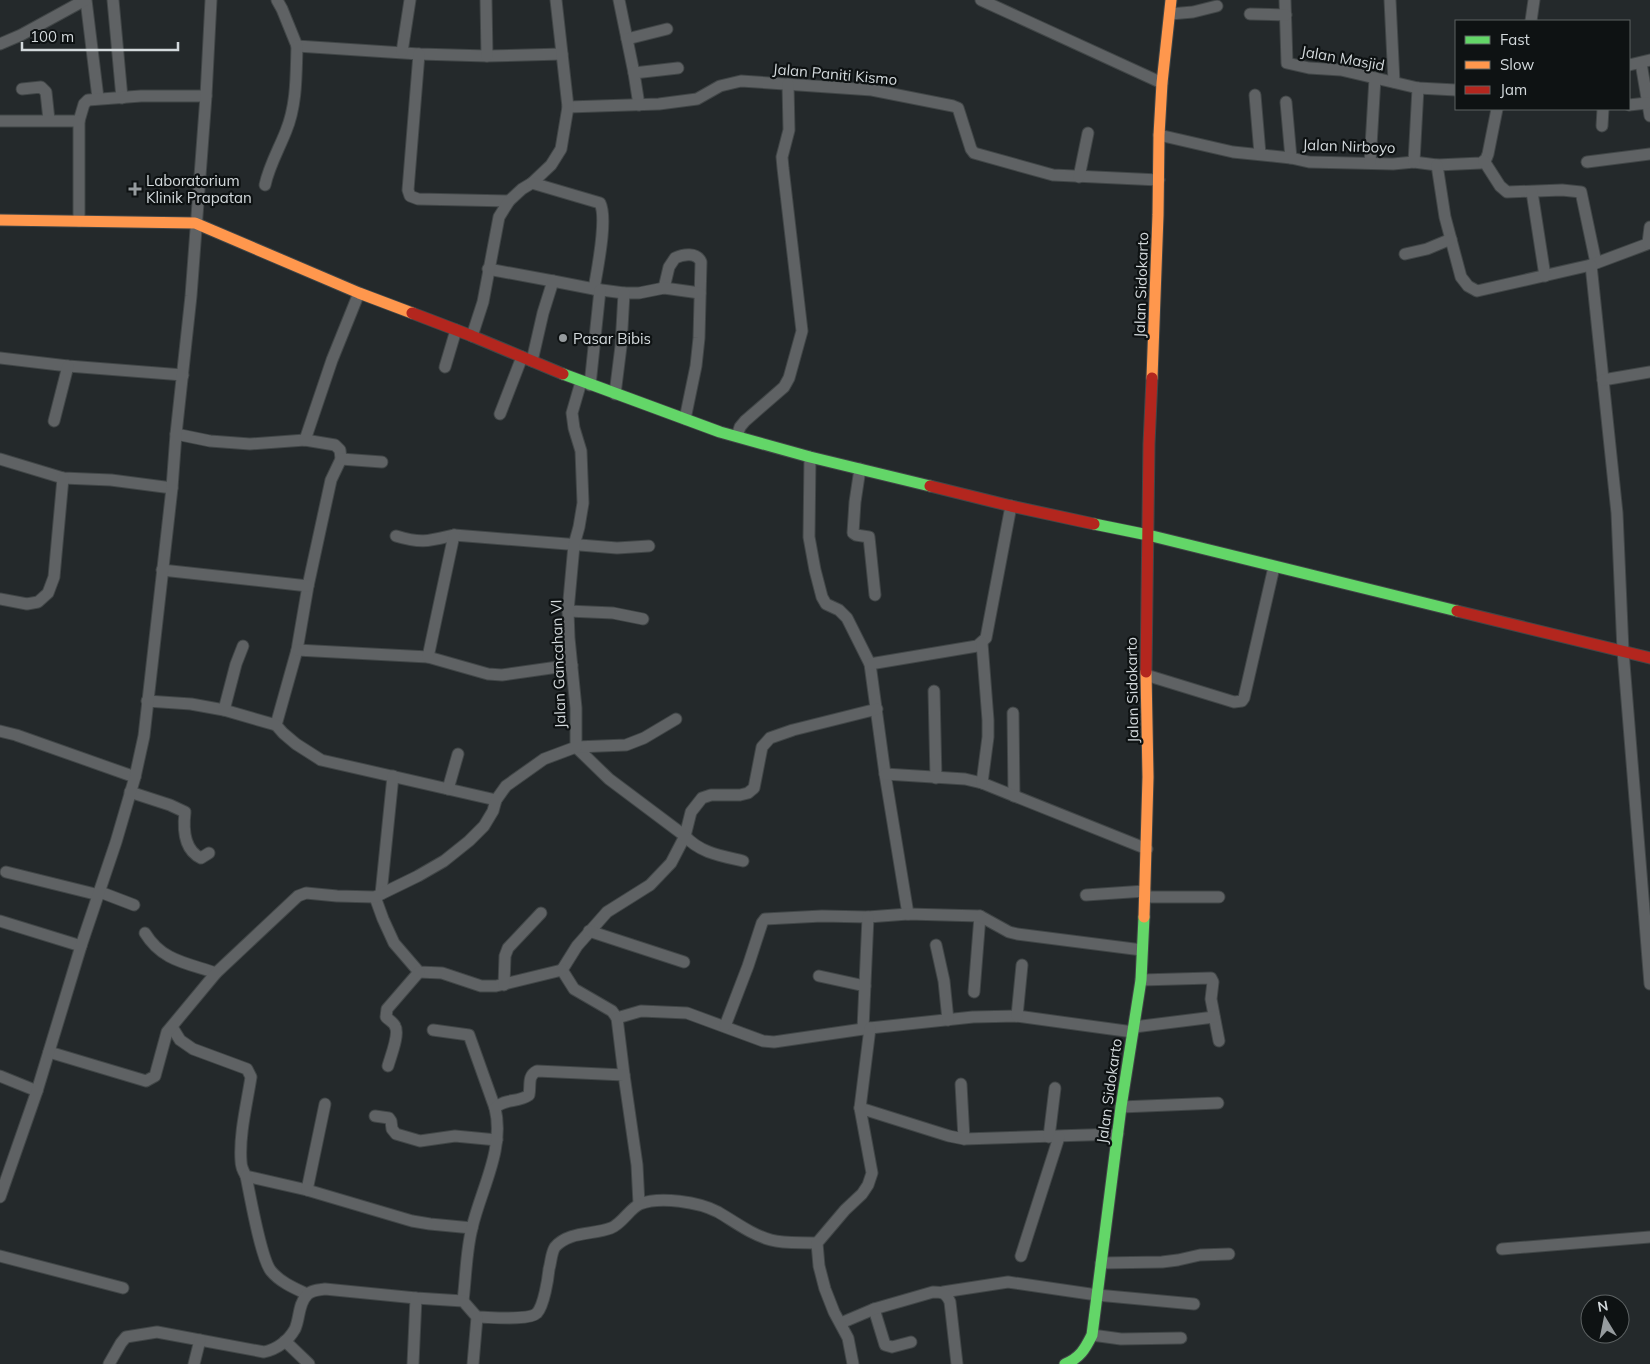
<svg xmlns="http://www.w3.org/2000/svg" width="1650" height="1364" viewBox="0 0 1650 1364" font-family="Mulish,sans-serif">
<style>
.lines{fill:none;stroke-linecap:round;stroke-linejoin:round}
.street-casing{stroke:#414647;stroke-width:13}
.fast-casing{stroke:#414647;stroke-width:13}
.slow-casing{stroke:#414647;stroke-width:13}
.jam-casing{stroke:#414647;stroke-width:13}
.street{stroke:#5f6264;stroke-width:11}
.fast{stroke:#63d668;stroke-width:11}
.slow{stroke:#ff974d;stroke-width:11}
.jam{stroke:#b3261e;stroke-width:11}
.poi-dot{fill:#969b9e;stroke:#0e1213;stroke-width:2}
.labels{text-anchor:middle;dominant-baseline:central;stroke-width:4.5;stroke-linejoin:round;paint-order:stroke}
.street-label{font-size:15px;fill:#d3d9dc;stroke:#0e1213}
.poi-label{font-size:15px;fill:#d3d9dc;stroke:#0e1213;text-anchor:start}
</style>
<rect width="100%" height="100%" fill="#24292b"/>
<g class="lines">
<defs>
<g id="street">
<polyline points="86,0 98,98"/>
<polyline points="113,0 122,98"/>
<polyline points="277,0 282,9 297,46 419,54 487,56 562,54"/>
<polyline points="486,0 487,56"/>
<polyline points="619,0 627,39"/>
<polyline points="981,0 1162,83"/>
<polyline points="1285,0 1287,63 1309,68 1341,70 1418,88 1456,90"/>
<polyline points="1390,0 1394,82"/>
<polyline points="1170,14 1193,12 1217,6"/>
<polyline points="1250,14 1286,15"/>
<polyline points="1531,21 1534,0"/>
<polyline points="0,44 21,35 85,0"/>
<polyline points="402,52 410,0"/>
<polyline points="419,54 408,190 410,196 418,199 509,201"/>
<polyline points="1641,63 1650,116"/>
<polyline points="1629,65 1650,60"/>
<polyline points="634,73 627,39 667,29"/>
<polyline points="22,89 41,87 46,92 49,120"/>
<polyline points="1255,95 1260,154"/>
<polyline points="1286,102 1291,158"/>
<polyline points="639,105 634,73 678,68"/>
<polyline points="1629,105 1647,103"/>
<polyline points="568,107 659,104 697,99 720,86 741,81 872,90 953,106 958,108 971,149 974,153 1053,175 1159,180"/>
<polyline points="0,121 79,121 84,104 88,100 141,96 206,96"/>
<polyline points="79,121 79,221"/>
<polyline points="1602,126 1603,109"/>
<polyline points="1159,135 1233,152 1291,158 1309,162 1393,164 1414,162 1437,165 1481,163 1486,159 1488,154 1497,109"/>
<polyline points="1484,161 1500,186 1507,192 1562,190 1581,192 1596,263"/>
<polyline points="1414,162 1418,88"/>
<polyline points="1587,162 1650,154"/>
<polyline points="1370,163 1375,78"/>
<polyline points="1437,165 1445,217 1461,277 1468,286 1477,291 1591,265 1650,243"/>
<polyline points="1079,177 1088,133"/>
<path d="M265,185C269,166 279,149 286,131C297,104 296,75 297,46"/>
<polyline points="1532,192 1545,276"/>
<polyline points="1648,243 1650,227"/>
<polyline points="1405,254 1427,249 1451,239"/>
<polyline points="1591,265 1617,513 1623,651 1650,984"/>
<polyline points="488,269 553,281"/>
<path d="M664,288L669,267L675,258C683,254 697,252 701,262L699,338L696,366L685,419"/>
<polyline points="594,289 624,293 639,293 664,288 700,293"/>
<polyline points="472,336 483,302 499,217 509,201 522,189 532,183 551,165 561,149 568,107 556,0"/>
<polyline points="0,358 68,366 183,375"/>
<path d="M532,361L543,313L553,281L594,289C597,270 608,219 600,203L532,183"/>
<polyline points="445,367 456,330"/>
<polyline points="1603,380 1650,372"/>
<polyline points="590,385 600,290"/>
<polyline points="615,394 621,346 624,293"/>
<polyline points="500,414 522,357"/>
<polyline points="54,421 68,366"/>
<polyline points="176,434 210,441 250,444 305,440 335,445 340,450 341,459 331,480 308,586 297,650 276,725"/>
<polyline points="737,436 740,427 745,421 784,387 789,378 802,331 783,168 782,157 789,130 788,84"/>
<polyline points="305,440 332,360 359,293"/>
<polyline points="810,457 809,537 815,570 822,597 826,604 839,610 847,618 870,664 885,774 908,914"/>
<polyline points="0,459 63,478 111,480 172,488"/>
<polyline points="341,459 382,462"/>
<polyline points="860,469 855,502 853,533 856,535 869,537 875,595"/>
<path d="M396,536C422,544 429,541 454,535L617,548L649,546"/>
<polyline points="162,570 308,586"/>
<polyline points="0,599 27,604 38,602 48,593 54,577 63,478"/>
<polyline points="568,611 613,613 643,619"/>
<polyline points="297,650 428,657 488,674 502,675 572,665"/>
<polyline points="428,657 454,535"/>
<polyline points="870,664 977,646 986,638 1011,506"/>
<polyline points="1146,675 1234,702 1242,701 1244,698 1274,567"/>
<polyline points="934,691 936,778"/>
<polyline points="147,701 191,704 224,710 276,725 283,733 296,744 321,760 496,800"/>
<polyline points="877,709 793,730 770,738 762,747 754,788 748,793 740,795 711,795 702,798 691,812 685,836 671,863 650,885 607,912 577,946 562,970 574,989 612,1011 617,1018 641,1011 687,1013 763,1041 774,1042 870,1028 973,1017 1017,1016 1133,1032"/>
<polyline points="224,710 236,664 243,646"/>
<polyline points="1013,713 1014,796"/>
<polyline points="0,731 16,735 135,777"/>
<path d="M576,747L609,779L685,836C700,853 722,856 743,861"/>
<polyline points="576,747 626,745 644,738 676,719"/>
<polyline points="885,774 965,779 982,783 1147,849"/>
<polyline points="982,783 988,737 988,720 982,643"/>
<polyline points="448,789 458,754"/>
<path d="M130,792L170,805L185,812C183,829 184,850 201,858L209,853"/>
<polyline points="6,872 99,895"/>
<polyline points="100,892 134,905"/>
<polyline points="381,894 393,776"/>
<polyline points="1086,895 1145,891"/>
<polyline points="375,897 383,919 394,943 419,972 442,973 481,986 496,986 562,970"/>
<polyline points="1145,897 1219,897"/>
<polyline points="0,921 81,946"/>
<polyline points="589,931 684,962"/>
<path d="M145,933C162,961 187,963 216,973"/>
<polyline points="936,945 944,981 948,1020"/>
<polyline points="819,976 865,986"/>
<polyline points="1141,980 1211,978 1213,982 1211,999 1219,1041"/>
<polyline points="504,985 505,956 508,948 541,913"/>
<polyline points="974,992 980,916"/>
<polyline points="1017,1016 1022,965"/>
<polyline points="617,1018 624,1075"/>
<polyline points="725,1026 748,966 762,923 765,919 822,916 868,917 908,914 980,916 1009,932 1017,934 1142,950"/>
<path d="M172,1027L180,1040L193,1049L247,1069L251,1077C247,1103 239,1135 241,1161C241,1167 243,1171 246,1176L307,1190L412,1221L430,1224L472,1228"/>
<polyline points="1134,1027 1214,1017"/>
<polyline points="863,1029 868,917"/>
<polyline points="433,1030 469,1035 495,1108"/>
<polyline points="49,1052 146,1081 155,1076 167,1032 216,973 298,896 306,893 337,896 375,897 418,876 444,861 469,841 484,826 493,811 496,800 506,786 544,759 576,747 576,708 569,638 568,611 574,545 579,527 583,503 581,451 574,428 572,413 581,382"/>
<path d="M388,1066C390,1058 400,1034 395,1026C394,1023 389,1020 386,1017L387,1009L419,972"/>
<polyline points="0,1076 37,1091"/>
<polyline points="961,1084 964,1139"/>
<polyline points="1121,1107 1218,1103"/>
<polyline points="860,1108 949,1136 964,1139 1118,1134"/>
<polyline points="375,1116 389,1118 391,1121 392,1129 396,1134 420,1141 455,1136 497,1140"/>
<polyline points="1049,1137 1055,1088"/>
<path d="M246,1176C250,1195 261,1259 271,1271C280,1282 294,1288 307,1294"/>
<polyline points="307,1190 325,1104"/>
<polyline points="0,1197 37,1091 81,946 116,842 135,777 144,736 172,488 176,434 191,296 206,96 211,0"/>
<polyline points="1502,1249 1650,1237"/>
<polyline points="0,1256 123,1288"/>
<polyline points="1021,1256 1059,1137"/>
<polyline points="1101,1263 1162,1262 1178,1260 1200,1255 1229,1254"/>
<polyline points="943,1292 1008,1282 1097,1295 1194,1304"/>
<path d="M463,1301C466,1277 466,1251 472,1228C481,1189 505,1149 495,1108C505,1098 518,1103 529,1095C531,1085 527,1076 537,1071L624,1075L637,1165L639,1204"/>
<polyline points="874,1309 885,1345 892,1347 911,1342"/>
<path d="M477,1317C490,1317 529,1321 537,1313C544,1305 548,1279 549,1269C551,1263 551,1253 555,1247C569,1231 593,1235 611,1228C622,1224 630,1208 640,1204C660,1196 699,1202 718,1212C735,1222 752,1235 771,1240C785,1244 802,1242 817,1243"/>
<path d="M841,1323L874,1309L933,1292C943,1292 946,1293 950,1302L957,1364"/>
<polyline points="1092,1335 1121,1339 1181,1338"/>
<polyline points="285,1341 309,1364"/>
<path d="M109,1364L121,1343L126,1337L157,1332L264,1352C277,1349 288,1341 295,1329C300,1318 298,1304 307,1295C311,1290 319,1290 325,1289L416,1298L463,1301L477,1317L473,1364"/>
<polyline points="194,1364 200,1340"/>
<polyline points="413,1364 416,1298"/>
<polyline points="853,1364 848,1338 834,1312 825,1289 819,1266 817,1243 845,1210 862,1194 868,1185 872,1173 860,1108 870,1028"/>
</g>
<g id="fast">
<polyline points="563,374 720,432 810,457 930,486"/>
<polyline points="1094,524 1148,535 1457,611"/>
<path d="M1065,1364C1080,1358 1085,1349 1092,1335L1121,1107L1141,980L1144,917"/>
</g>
<g id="slow">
<polyline points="0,220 195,223 359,293 412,313"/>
<polyline points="1152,378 1158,215 1159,135 1162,83 1171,0"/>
<polyline points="1144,917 1148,777 1146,672"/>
</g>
<g id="jam">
<polyline points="412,313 472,336 563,374"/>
<polyline points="930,486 1011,506 1094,524"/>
<polyline points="1457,611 1650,658"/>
<polyline points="1146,672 1149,444 1152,378"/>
</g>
</defs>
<use href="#street" class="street-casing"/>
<use href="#fast" class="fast-casing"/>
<use href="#slow" class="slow-casing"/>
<use href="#jam" class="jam-casing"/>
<use href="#street" class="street"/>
<use href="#fast" class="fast"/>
<use href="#slow" class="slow"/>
<use href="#jam" class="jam"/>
</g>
<g class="poi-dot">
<path d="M132.5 181.5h5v5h5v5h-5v5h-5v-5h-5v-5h5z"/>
<circle cx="563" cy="338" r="5"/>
</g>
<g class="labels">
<g class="street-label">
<text transform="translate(1343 58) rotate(10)">Jalan Masjid</text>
<text transform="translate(835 74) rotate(5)">Jalan Paniti Kismo</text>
<text transform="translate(1349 146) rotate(2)">Jalan Nirboyo</text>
<text transform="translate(1141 285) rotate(-88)">Jalan Sidokarto</text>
<text transform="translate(558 664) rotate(-92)">Jalan Gancahan VI</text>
<text transform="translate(1132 690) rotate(-91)">Jalan Sidokarto</text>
<text transform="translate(1109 1091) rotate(-82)">Jalan Sidokarto</text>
</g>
<g class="poi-label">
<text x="146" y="180">Laboratorium<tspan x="146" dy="17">Klinik Prapatan</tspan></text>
<text x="573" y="338">Pasar Bibis</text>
</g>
</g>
<rect x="1455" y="20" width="175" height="90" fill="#0e1213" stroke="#5d6263"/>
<rect x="1465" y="36" width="25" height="8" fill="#63d668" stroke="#5d6263"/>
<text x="1500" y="45" font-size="15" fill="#d3d9dc">Fast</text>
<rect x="1465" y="61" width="25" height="8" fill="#ff974d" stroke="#5d6263"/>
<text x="1500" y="70" font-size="15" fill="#d3d9dc">Slow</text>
<rect x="1465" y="86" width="25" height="8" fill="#b3261e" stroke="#5d6263"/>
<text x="1500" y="95" font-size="15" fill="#d3d9dc">Jam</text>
<g transform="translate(1605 1319) rotate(350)"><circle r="24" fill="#0e1213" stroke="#5d6263"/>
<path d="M0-4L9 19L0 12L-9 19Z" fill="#969b9e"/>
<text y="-8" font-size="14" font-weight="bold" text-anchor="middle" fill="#d3d9dc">N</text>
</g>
<path d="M22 42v8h156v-8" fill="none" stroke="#d3d9dc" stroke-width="2.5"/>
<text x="30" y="42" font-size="15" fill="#d3d9dc" stroke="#0e1213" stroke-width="4" paint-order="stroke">100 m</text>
</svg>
